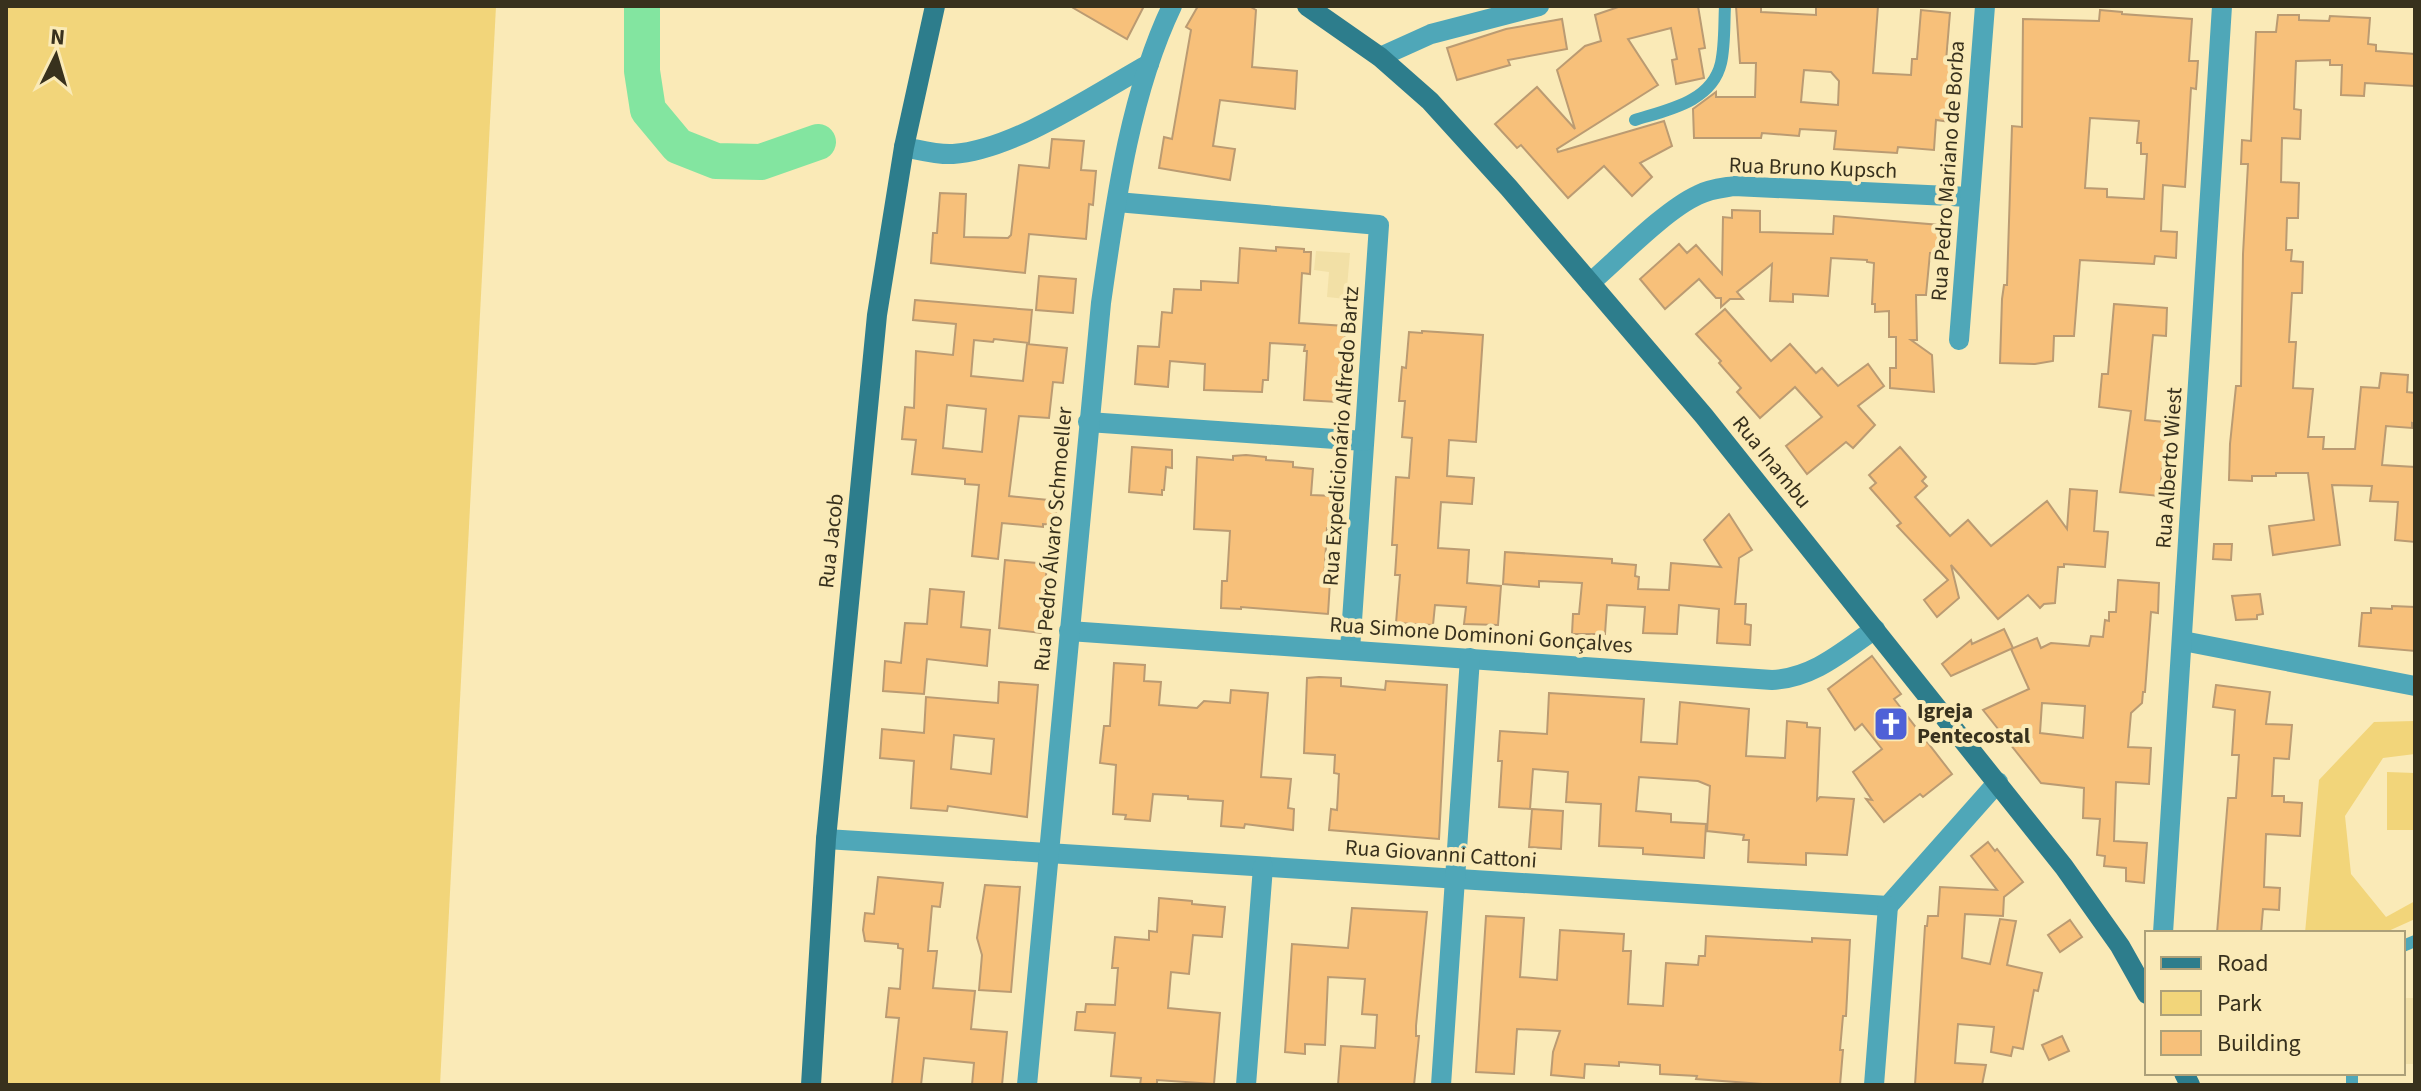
<svg xmlns="http://www.w3.org/2000/svg" width="2421" height="1091" viewBox="0 0 2421 1091" font-family="'Source Sans 3',sans-serif">
<style>
.built{fill:#f2e0a6}
.green{fill:#f2d57a}
.lines{fill:none;stroke-linecap:round;stroke-linejoin:round}
.river{stroke:#83e5a0;stroke-width:36}
.building{fill:#f7c07a;stroke:#bb9b72;stroke-width:2;fill-rule:evenodd}
.lane{stroke:#4fa7b8;stroke-width:12}
.street{stroke:#4fa7b8;stroke-width:20}
.secondary{stroke:#2d7d8c;stroke-width:20}
.labels{text-anchor:middle;dominant-baseline:central;stroke-width:8;stroke-linejoin:round;paint-order:stroke}
.street-label{font-size:22px;fill:#38311d;stroke:#faeab7}
.poi-label{font-size:22px;font-weight:bold;fill:#38311d;stroke:#faeab7;text-anchor:start}
</style>
<rect width="100%" height="100%" fill="#faeab7"/>
<g class="built">
<polygon points="1316,251 1350,253 1346,299 1327,297 1329,272 1314,270"/>
<rect x="2403" y="998" width="12" height="66"/>
</g>
<g class="green">
<polygon points="6,6 496,6 440,1085 6,1085"/>
<polygon points="2415,721 2415,754 2383,758 2345,816 2351,874 2386,917 2415,901 2415,919 2384,933 2305,933 2319,780 2374,722"/>
<polygon points="2387,772 2415,773 2415,830 2387,830"/>
</g>
<g class="lines">
<polyline class="river" points="642,6 642,71 648,110 678,146 716,161 761,162 818,142"/>
</g>
<g class="building">
<polygon points="1070,6 1144,6 1127,39"/>
<polygon points="1198,6 1249,6 1256,10 1252,67 1297,71 1295,109 1220,100 1213,146 1235,149 1230,180 1159,168 1164,137 1172,139 1191,30 1186,27"/>
<polygon points="1621,6 1698,6 1705,48 1699,49 1704,78 1676,84 1672,60 1677,59 1671,28 1628,39 1658,85 1557,149 1558,152 1664,121 1672,146 1640,163 1652,177 1632,196 1604,166 1568,198 1521,145 1517,148 1495,124 1537,87 1575,129 1557,70 1585,46 1601,41 1595,15"/>
<path d="M1736,6H1761V12L1816,15V6H1878L1873,73L1911,75L1912,59H1917L1921,10L1950,13L1946,61L1952,62L1951,122L1936,120L1934,150L1898,147L1897,153L1834,149L1836,131L1800,129L1799,136L1762,133L1761,138H1694L1693,109L1716,92V97H1755L1756,63H1740ZM1804,70L1831,72L1839,81L1838,105L1801,102Z"/>
<path d="M2100,10L2122,12V14L2192,19L2189,61H2198L2196,89L2191,88L2185,187L2163,185L2161,231L2177,232L2176,258L2155,256L2154,264L2080,260L2074,336H2054L2053,361L2035,364L2000,363L2002,299L2004,285H2007L2012,126L2022,127L2023,19L2099,21ZM2090,118L2139,121L2137,143H2141V154H2147L2144,199L2107,197V189L2085,188Z"/>
<polygon points="2278,15 2299,15 2299,20 2329,21 2330,16 2370,18 2368,44 2376,45 2376,51 2415,54 2415,86 2365,83 2364,96 2341,95 2342,65 2330,65 2330,60 2296,61 2294,109 2301,110 2300,139 2282,138 2281,182 2299,183 2298,218 2287,218 2286,250 2292,250 2291,261 2303,262 2302,293 2292,293 2289,342 2296,342 2293,388 2313,389 2308,437 2324,437 2323,449 2355,449 2361,387 2379,388 2381,373 2408,375 2407,392 2415,393 2415,424 2412,423 2412,428 2386,426 2382,465 2415,467 2415,542 2395,540 2398,502 2370,501 2372,486 2332,485 2340,545 2273,555 2269,526 2314,520 2308,473 2276,473 2276,476 2252,476 2252,481 2229,480 2230,444 2236,386 2241,386 2243,254 2248,164 2241,164 2242,140 2251,141 2256,32 2276,32"/>
<polygon points="1562,19 1567,49 1508,60 1510,65 1457,80 1447,48 1506,29"/>
<polygon points="1052,139 1084,141 1081,170 1096,171 1093,205 1089,204 1086,239 1029,234 1025,273 931,263 933,233 937,233 940,193 966,194 964,237 1008,238 1011,235 1019,165 1049,168"/>
<polygon points="1732,210 1760,211 1760,232 1833,234 1834,216 1940,225 1938,253 1930,253 1926,295 1916,295 1917,340 1911,340 1932,355 1934,392 1890,388 1890,368 1896,368 1896,337 1889,337 1889,311 1875,312 1875,304 1872,304 1874,263 1867,262 1867,260 1831,258 1828,296 1793,294 1793,302 1770,301 1772,264 1737,292 1743,299 1730,299 1721,307 1721,298 1716,298 1699,279 1665,309 1640,279 1679,244 1687,253 1696,245 1722,274 1723,217 1732,218"/>
<polygon points="1276,247 1304,249 1304,252 1311,252 1310,274 1302,273 1299,323 1346,326 1338,402 1304,400 1307,351 1304,351 1305,345 1270,343 1268,380 1263,380 1262,392 1204,390 1205,364 1170,361 1168,387 1135,384 1138,346 1159,347 1162,312 1172,313 1174,289 1201,290 1201,281 1238,283 1240,248 1276,251"/>
<polygon points="1039,276 1076,279 1073,313 1036,310"/>
<path d="M915,300L1032,310L1029,343L994,339L993,342L974,340L971,376L1023,381L1027,344L1067,348L1063,383L1053,382L1049,418L1019,416L1009,496L1058,501L1055,525L1043,524V527L1002,523L998,559L972,556L979,485L965,484V479L912,474L916,440L902,439L905,407L914,408L916,351L953,355L956,324L913,320ZM947,405L986,409L982,452L943,448Z"/>
<polygon points="2114,304 2167,308 2166,336 2153,335 2145,420 2174,423 2168,456 2164,456 2159,496 2120,492 2131,411 2099,407 2102,374 2108,374"/>
<polygon points="1725,309 1771,361 1790,344 1816,373 1822,368 1838,386 1868,364 1884,386 1858,406 1875,425 1853,448 1846,442 1807,474 1786,446 1822,417 1795,387 1760,418 1737,392 1741,388 1719,363 1721,361 1696,334"/>
<polygon points="1422,331 1483,335 1476,442 1449,440 1447,476 1474,478 1472,504 1441,502 1438,548 1469,550 1467,583 1501,586 1498,625 1464,624 1466,607 1435,605 1433,625 1396,623 1400,575 1395,575 1397,545 1392,545 1396,477 1409,478 1412,438 1402,437 1405,401 1399,401 1402,367 1406,368 1409,332 1422,333"/>
<polygon points="1132,447 1172,450 1172,468 1166,467 1164,490 1162,490 1162,495 1129,492"/>
<polygon points="1900,447 1926,477 1922,481 1927,486 1915,497 1950,536 1968,520 1991,546 2047,501 2067,529 2070,489 2097,491 2094,531 2108,532 2105,567 2064,564 2064,567 2058,567 2055,603 2044,604 2040,608 2028,595 1998,619 1951,565 1959,598 1937,617 1924,600 1948,580 1897,526 1901,523 1870,488 1876,483 1869,475"/>
<polygon points="1246,455 1266,457 1266,460 1293,462 1293,467 1313,469 1311,495 1335,496 1333,528 1327,528 1324,582 1330,582 1328,614 1241,607 1241,609 1221,608 1222,581 1227,581 1230,531 1194,529 1197,457 1233,460 1233,456"/>
<polygon points="1729,514 1752,550 1739,558 1735,604 1746,604 1745,624 1751,625 1750,645 1717,643 1719,609 1679,605 1677,634 1643,633 1645,607 1607,605 1605,634 1572,634 1573,614 1579,614 1582,583 1539,581 1539,587 1503,584 1505,552 1612,559 1612,563 1636,565 1635,576 1639,577 1638,589 1669,590 1671,563 1721,567 1704,540"/>
<polygon points="2214,544 2232,544 2231,560 2213,559"/>
<polygon points="1005,560 1047,564 1041,633 999,628"/>
<path d="M2118,580L2159,583L2158,613L2151,612L2145,692H2143L2142,703L2131,713L2128,747L2151,748L2149,784L2116,782L2114,841L2147,843L2144,883L2126,881V868L2104,866L2105,856L2097,855L2100,819L2083,818L2084,788L2041,783L1983,710L2029,689L2011,649L2037,638L2041,648L2051,643L2089,646L2091,636L2103,637L2105,620L2109,621V612H2116ZM2042,703L2085,706L2083,738L2040,733Z"/>
<polygon points="930,589 964,592 961,627 990,630 987,666 927,659 924,694 883,691 885,661 901,663 905,623 927,624"/>
<polygon points="2260,594 2263,614 2257,615 2257,619 2236,620 2232,596"/>
<polygon points="2392,606 2415,607 2415,651 2359,646 2362,613 2371,613 2371,608 2392,609"/>
<polygon points="2004,629 2013,648 1951,676 1942,664 1971,640 1972,644"/>
<polygon points="1872,656 1901,694 1894,699 1952,774 1923,797 1920,794 1884,822 1866,799 1872,800 1853,772 1882,749 1862,724 1855,730 1828,689"/>
<polygon points="1114,663 1145,665 1144,681 1161,682 1159,705 1197,708 1204,701 1230,703 1231,690 1268,693 1261,777 1291,779 1288,808 1294,809 1293,830 1245,824 1244,828 1221,826 1223,801 1188,799 1188,796 1153,794 1150,821 1125,819 1126,815 1113,814 1116,765 1100,763 1104,726 1110,726"/>
<polygon points="1319,677 1341,678 1341,686 1385,690 1386,681 1447,685 1439,839 1329,830 1331,809 1337,810 1339,774 1334,773 1335,755 1304,753 1307,678"/>
<path d="M999,682L1038,685L1027,817L948,806L947,811L911,808L914,761L880,758L882,729L924,733L926,697L998,703ZM954,735L994,739L991,774L951,769Z"/>
<polygon points="2216,685 2270,692 2266,724 2292,725 2289,759 2274,758 2272,796 2284,796 2284,802 2302,803 2300,836 2266,834 2264,887 2280,888 2279,910 2263,909 2261,933 2217,933 2228,798 2236,798 2239,755 2232,755 2235,710 2213,707"/>
<polygon points="1549,693 1644,699 1641,742 1677,744 1680,702 1749,709 1746,756 1785,758 1787,721 1807,723 1807,727 1820,728 1817,800 1820,797 1854,799 1847,855 1806,853 1806,865 1748,862 1749,840 1743,840 1744,835 1707,831 1710,786 1698,781 1639,777 1636,811 1671,814 1671,822 1706,824 1704,858 1643,854 1643,848 1599,846 1601,804 1566,802 1568,772 1533,769 1530,809 1499,807 1502,761 1498,761 1500,731 1547,734"/>
<polygon points="1532,809 1563,811 1561,849 1529,847"/>
<polygon points="1988,842 1995,851 1997,849 2023,882 2004,897 2003,916 1965,914 1962,958 1990,964 2000,919 2016,921 2007,965 2042,973 2038,991 2034,990 2023,1049 2013,1047 2011,1056 1991,1052 1994,1027 1958,1024 1955,1063 1986,1065 1982,1085 1915,1085 1925,926 1927,926 1928,916 1938,916 1940,887 1997,890 1971,856"/>
<polygon points="878,877 943,883 940,907 932,906 928,951 937,951 933,988 975,991 971,1029 1007,1032 1002,1085 972,1085 974,1063 924,1058 921,1085 892,1085 899,1018 886,1017 889,988 900,989 903,949 898,948 898,944 865,941 863,930 865,913 874,914"/>
<polygon points="985,885 1020,887 1011,992 979,990 982,955 977,938"/>
<polygon points="1159,898 1192,901 1192,904 1225,907 1222,937 1193,935 1189,974 1171,972 1168,1008 1220,1013 1214,1084 1157,1080 1157,1085 1140,1085 1141,1078 1111,1076 1115,1033 1075,1030 1077,1012 1085,1012 1086,1004 1115,1005 1118,968 1112,968 1115,937 1149,940 1149,931 1157,932"/>
<polygon points="1352,908 1427,912 1416,1026 1416,1036 1419,1036 1414,1085 1338,1085 1341,1046 1375,1048 1377,1015 1362,1014 1365,979 1328,977 1325,1045 1305,1044 1305,1054 1285,1052 1292,944 1348,948"/>
<polygon points="1486,916 1524,918 1520,977 1557,980 1560,930 1624,934 1623,951 1631,951 1628,1004 1663,1006 1666,963 1698,965 1699,956 1705,956 1706,936 1812,942 1812,938 1850,940 1846,1016 1843,1016 1840,1050 1843,1050 1840,1085 1776,1085 1696,1079 1697,1076 1660,1074 1660,1065 1619,1062 1619,1066 1585,1064 1584,1078 1551,1075 1553,1052 1560,1031 1517,1029 1514,1074 1476,1072"/>
<polygon points="2070,920 2082,937 2060,952 2048,935"/>
<polygon points="2062,1036 2069,1051 2049,1060 2042,1045"/>
</g>
<g class="lines">
<g class="lane">
<path d="M1635,120C1667,110 1712,102 1721,63C1725,45 1724,24 1725,6"/>
<polyline points="2403,946 2415,941"/>
<polyline points="2352,1085 2352,1073"/>
</g>
<g class="street">
<polyline points="1380,57 1431,34 1539,6"/>
<path d="M904,147C920,150 937,155 953,154C1014,150 1095,94 1149,64"/>
<polyline points="1117,202 1379,225 1350,650"/>
<path d="M1590,283C1619,258 1665,210 1698,195C1709,189 1722,188 1734,186L1970,197"/>
<polyline points="1959,340 1985,6"/>
<polyline points="1088,422 1364,441"/>
<path d="M1069,631L1772,680C1813,678 1842,652 1875,629"/>
<polyline points="2183,641 2415,686"/>
<polyline points="826,839 1888,906 1998,782"/>
<polyline points="2163,933 2222,6"/>
<path d="M1027,1085L1101,303C1115,206 1129,96 1172,6"/>
<polyline points="1246,1085 1263,867"/>
<polyline points="1441,1085 1470,658"/>
<polyline points="1874,1085 1888,906"/>
</g>
<g class="secondary">
<polyline points="1307,6 1380,57 1430,101 1509,188 1704,416 2064,867 2120,946 2147,994"/>
<polyline points="2184,1073 2190,1085"/>
<polyline points="811,1085 826,839 877,315 904,147 935,6"/>
</g>
</g>
<defs>
<symbol id="church-square" viewBox="-11 -11 22 22"><rect x="-9" y="-9" width="18" height="18" rx="4" fill="#4f61d7" stroke="#faeab7"/><path d="M-1.2-6h2.4v3.5h3.3v2.4h-3.3V6h-2.4V-.1h-3.3v-2.4h3.3Z" fill="#fff"/></symbol>
</defs>
<g fill-rule="evenodd">
<use href="#church-square" x="1871" y="704" width="40" height="40"/>
</g>
<g class="labels">
<g class="street-label">
<text transform="translate(1813 168) rotate(2)">Rua Bruno Kupsch</text>
<text transform="translate(1948 171) rotate(-86)">Rua Pedro Mariano de Borba</text>
<text transform="translate(1341 436) rotate(-86)">Rua Expedicionário Alfredo Bartz</text>
<text transform="translate(1772 462) rotate(51)">Rua Inambu</text>
<text transform="translate(2169 468) rotate(-86)">Rua Alberto Wiest</text>
<text transform="translate(1053 539) rotate(-85)">Rua Pedro Álvaro Schmoeller</text>
<text transform="translate(831 541) rotate(-84)">Rua Jacob</text>
<text transform="translate(1481 635) rotate(4)">Rua Simone Dominoni Gonçalves</text>
<text transform="translate(1441 854) rotate(4)">Rua Giovanni Cattoni</text>
</g>
<g class="poi-label">
<text x="1917" y="711">Igreja<tspan x="1917" dy="25">Pentecostal</tspan></text>
</g>
</g>
<rect width="2421" height="1091" fill="none" stroke="#38311d" stroke-width="16"/>
<rect x="2145" y="931" width="260" height="144" fill="#faeab7" stroke="#aca079" stroke-width="2"/>
<rect x="2161" y="957" width="40" height="12" fill="#2d7d8c" stroke="#aca079" stroke-width="2"/>
<text x="2217" y="971" font-size="24" fill="#38311d">Road</text>
<rect x="2161" y="991" width="40" height="24" fill="#f2d57a" stroke="#aca079" stroke-width="2"/>
<text x="2217" y="1011" font-size="24" fill="#38311d">Park</text>
<rect x="2161" y="1031" width="40" height="24" fill="#f7c07a" stroke="#aca079" stroke-width="2"/>
<text x="2217" y="1051" font-size="24" fill="#38311d">Building</text>
<g transform="translate(56 56) rotate(5)" stroke="#faeab7" stroke-width="6" paint-order="stroke">
<path d="M0-6L14 30L0 20L-14 30Z" fill="#38311d"/>
<text y="-12" font-size="22" font-weight="bold" text-anchor="middle" fill="#38311d">N</text>
</g>
</svg>
